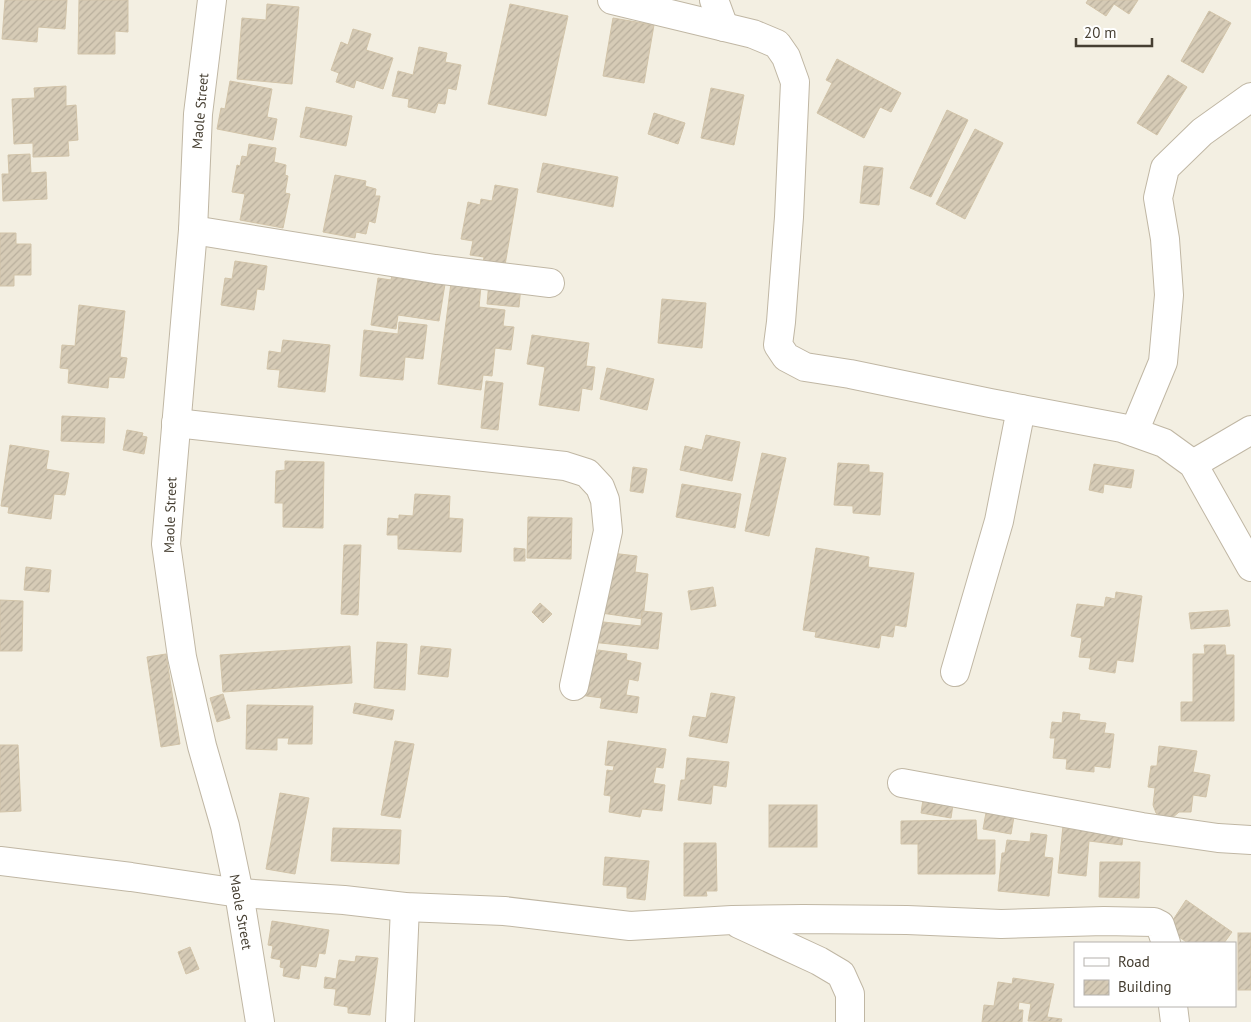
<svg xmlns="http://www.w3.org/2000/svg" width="1251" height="1022" viewBox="0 0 1251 1022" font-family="'PT Sans',sans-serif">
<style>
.building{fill:url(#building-hatch);stroke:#d2c4a9}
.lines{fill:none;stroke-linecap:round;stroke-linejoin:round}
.minor-casing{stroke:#c0b7a4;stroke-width:30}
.minor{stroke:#fff;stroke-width:28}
.labels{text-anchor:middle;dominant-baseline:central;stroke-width:5;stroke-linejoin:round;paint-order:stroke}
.street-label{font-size:14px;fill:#463f32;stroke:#fff}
</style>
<defs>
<pattern id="building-hatch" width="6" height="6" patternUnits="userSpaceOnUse" patternTransform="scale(1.25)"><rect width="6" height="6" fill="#d6cbb6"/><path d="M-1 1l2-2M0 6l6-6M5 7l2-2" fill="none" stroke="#b9af9d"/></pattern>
</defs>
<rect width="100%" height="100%" fill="#f3efe2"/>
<g class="building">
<polygon points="5,0 67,0 65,29 38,27 37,42 2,39"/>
<polygon points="79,0 128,0 128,32 115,31 115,54 78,54"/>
<polygon points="1088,0 1138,0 1129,14 1114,4 1106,16 1086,3"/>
<polygon points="267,4 299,7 292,84 237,79 242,18 266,20"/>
<polygon points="510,4 568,16 546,116 488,104"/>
<polygon points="1209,11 1231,23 1203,73 1181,61"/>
<polygon points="613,18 654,25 644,83 603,76"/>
<polygon points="353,29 371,34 366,50 393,58 383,89 356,80 354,88 336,82 339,73 331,70 341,42 348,45"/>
<polygon points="419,47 447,53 445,62 461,65 456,90 448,88 445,104 438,103 435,113 408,107 409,99 392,96 398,71 413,75"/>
<polygon points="837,59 901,93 891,112 880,107 864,138 817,113 832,83 826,80"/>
<polygon points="1168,75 1187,87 1157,135 1137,123"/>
<polygon points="230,81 272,89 267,117 277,119 273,140 217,129 221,108 225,109"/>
<polygon points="66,86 66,106 76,105 78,140 68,141 69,156 33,157 33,143 14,144 12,99 35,98 34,88"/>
<polygon points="711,88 744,95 734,145 701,138"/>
<polygon points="306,107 352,116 346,146 300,137"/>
<polygon points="947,110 968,120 931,197 910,188"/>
<polygon points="654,113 685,123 678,144 648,134"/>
<polygon points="975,129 1003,143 965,219 936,204"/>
<polygon points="249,144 276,148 274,162 286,165 285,175 288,176 285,193 290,194 283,228 240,220 245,194 232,192 237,165 240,166 242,156 247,157"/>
<polygon points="30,154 31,173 46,172 47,199 3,201 2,174 9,174 8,155"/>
<polygon points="543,163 618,177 613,207 537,192"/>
<polygon points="864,166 883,168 879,205 860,203"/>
<polygon points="335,175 366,181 365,186 376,189 375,196 380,196 375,223 369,221 366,234 356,232 355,238 323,232"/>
<polygon points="495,185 518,189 504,271 482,267 484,257 470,255 473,241 461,239 468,202 480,205 481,199 492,201"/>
<polygon points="0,233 16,233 16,244 31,244 31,275 14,275 14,286 0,286"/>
<polygon points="235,261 267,266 264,290 257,289 254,310 221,305 225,278 232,279"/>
<polygon points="393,270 446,278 439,321 398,315 396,329 371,325 378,278 391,280"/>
<polygon points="489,282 521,286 519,307 487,304"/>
<polygon points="451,283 481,286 479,307 505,310 503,326 514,327 511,350 495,348 492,376 483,375 481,390 438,384"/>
<polygon points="662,299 706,303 702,348 658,343"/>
<polygon points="79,305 125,311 120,357 127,358 124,378 109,377 108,388 68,383 69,369 60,368 62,345 75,346"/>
<polygon points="399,322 427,325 423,359 405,357 403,380 360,376 364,330 398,334"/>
<polygon points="532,335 589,343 586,366 595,367 592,390 582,388 579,411 539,405 545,367 527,364"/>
<polygon points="283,340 330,345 325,392 278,387 280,370 267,369 269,351 281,353"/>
<polygon points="607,368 654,379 647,410 600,399"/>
<polygon points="486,381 503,383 498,430 481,428"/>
<polygon points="62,416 105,418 104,443 61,441"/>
<polygon points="127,430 143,433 142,436 147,437 144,454 123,450"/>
<polygon points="706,435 740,442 732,481 680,470 685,446 702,450"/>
<polygon points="10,445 49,451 46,469 69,473 65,495 54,494 51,519 8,513 9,507 1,506"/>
<polygon points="762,453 786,458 769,536 745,531"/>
<polygon points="285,461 324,462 323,528 283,527 283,503 275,503 276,471 285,470"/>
<polygon points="838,463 869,465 869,472 883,473 880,515 853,513 853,506 834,505"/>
<polygon points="1094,464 1134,470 1131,488 1104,484 1103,493 1089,490"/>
<polygon points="633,467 647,469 643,493 630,491"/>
<polygon points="682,484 741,494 735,528 676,517"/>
<polygon points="415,494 450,496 449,518 463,519 461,552 398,549 398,535 387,535 388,518 399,519 399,515 413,516"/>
<polygon points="528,517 572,518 571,559 527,558"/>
<polygon points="344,545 361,545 358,615 341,614"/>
<polygon points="514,548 525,549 525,561 514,561"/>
<polygon points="816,548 869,557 868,567 914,573 906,627 895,625 893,637 881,635 879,648 815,637 816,632 803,630"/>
<polygon points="611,553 637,556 635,572 648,574 643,619 594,612"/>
<polygon points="26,567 51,570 49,592 24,590"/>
<polygon points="713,587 716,606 691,610 688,591"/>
<polygon points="1116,592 1142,596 1133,662 1117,660 1115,673 1089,669 1091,658 1079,657 1082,638 1071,636 1077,604 1104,607 1106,597 1115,599"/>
<polygon points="0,600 23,601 22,651 0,651"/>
<polygon points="540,603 552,614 543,623 532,612"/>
<polygon points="1228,610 1230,626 1191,629 1189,613"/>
<polygon points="642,611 662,613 658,649 591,642 594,621 641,626"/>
<polygon points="377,642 407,644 405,690 374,688"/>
<polygon points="1204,645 1225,645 1226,655 1234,655 1234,721 1181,721 1181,702 1193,702 1193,654 1205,654"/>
<polygon points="350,646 352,683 223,692 220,655"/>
<polygon points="421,646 451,649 448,677 418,674"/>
<polygon points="598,650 627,654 626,660 641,663 638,681 629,679 626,695 639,697 637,713 600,708 602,698 579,695 585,653 597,655"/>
<polygon points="166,654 180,744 161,747 147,657"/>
<polygon points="711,693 735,697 727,743 689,736 693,716 706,718"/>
<polygon points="223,694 230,718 217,722 210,698"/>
<polygon points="355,703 394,710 392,720 353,713"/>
<polygon points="247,705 313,706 312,744 288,744 289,738 277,738 277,750 246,749"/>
<polygon points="1063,712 1080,714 1079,720 1106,723 1104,733 1114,734 1110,768 1094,766 1094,772 1066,769 1067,759 1053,758 1055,738 1050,738 1052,722 1062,723"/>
<polygon points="395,741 414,744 400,818 381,815"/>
<polygon points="608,741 666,749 663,768 656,767 653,783 665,785 662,811 642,809 640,817 609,812 611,796 604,795 607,770 613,771 614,766 605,765"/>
<polygon points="0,745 18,745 21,811 0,812"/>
<polygon points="1159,746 1197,751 1193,772 1210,775 1206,797 1193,795 1191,812 1179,812 1172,818 1162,817 1156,813 1153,805 1155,788 1148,787 1151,766 1157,766"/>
<polygon points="687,758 729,762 726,787 713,785 711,804 678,800 681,780 685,780"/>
<polygon points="280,793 309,798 295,874 266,869"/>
<polygon points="924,793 954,798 951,818 921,813"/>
<rect x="769" y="805" width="48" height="42"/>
<polygon points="987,807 1015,811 1011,834 983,829"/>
<polygon points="976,820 977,840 995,840 995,874 918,874 918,844 901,844 901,821"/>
<polygon points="1063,826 1124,826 1122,845 1089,841 1086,876 1058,873"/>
<polygon points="333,828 401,830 399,864 331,861"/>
<polygon points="1031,833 1047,835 1044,857 1053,858 1049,896 998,891 1002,853 1005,853 1007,840 1030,842"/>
<polygon points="684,843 716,843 717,891 706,891 707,896 684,896"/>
<polygon points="605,857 649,861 645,900 627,898 627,887 603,885"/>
<polygon points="1100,862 1140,862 1139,898 1099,897"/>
<polygon points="1186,900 1232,932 1224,943 1188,943 1167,929"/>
<polygon points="272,921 329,930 325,954 319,953 316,967 301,965 299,979 283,976 284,968 280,967 281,960 271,958 273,946 268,945"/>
<rect x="1238" y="933" width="13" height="57"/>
<polygon points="190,947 199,969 186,974 178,952"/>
<polygon points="356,956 378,958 370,1015 348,1013 348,1007 334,1005 336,989 324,988 325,977 336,979 339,960 355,962"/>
<polygon points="1013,978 1054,984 1047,1017 1062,1019 1061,1022 1028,1021 1031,1004 1019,1002 1018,1010 1023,1010 1022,1022 982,1022 984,1005 994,1006 998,982 1012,984"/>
</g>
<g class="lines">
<defs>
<g id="minor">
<polyline points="212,0 198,114 193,230 166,544 182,657 202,746 225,826 239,893 260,1022"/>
<polyline points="612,0 753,34 777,44 786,57 795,82 789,217 781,322 778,345 786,357 805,367 850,374 990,403 1122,428 1164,443 1193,464 1251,567"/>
<polyline points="714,0 724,27"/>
<polyline points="193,230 435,269 550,283"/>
<polyline points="176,423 565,466 587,473 600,487 605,500 608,531 574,686"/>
<polyline points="1134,432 1163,362 1169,295 1165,239 1158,198 1165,168 1202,132 1251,97"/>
<polyline points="1193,464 1251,430"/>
<polyline points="955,672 999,521 1021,409"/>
<polyline points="902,783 1142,827 1218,838 1251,840"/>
<polyline points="0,861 131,877 239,893 344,900 405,907 504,911 630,926 732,920 803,919 907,920 1001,924 1104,921 1154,922 1160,925 1166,943"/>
<polyline points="739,924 819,961 841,974 850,994 850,1022"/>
<polyline points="1173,1006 1175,1022"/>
<polyline points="400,1022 405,907"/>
</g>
</defs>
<use href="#minor" class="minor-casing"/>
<use href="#minor" class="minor"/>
</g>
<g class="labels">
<g class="street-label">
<text transform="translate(200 111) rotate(-85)">Maole Street</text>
<text transform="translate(170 515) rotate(-88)">Maole Street</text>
<text transform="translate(241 912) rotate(80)">Maole Street</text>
</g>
</g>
<rect x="1074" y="942" width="162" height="65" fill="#ffffff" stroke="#b5b2ad"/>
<rect x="1084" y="958" width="25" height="8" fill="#ffffff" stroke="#b5b2ad"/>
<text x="1118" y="967" font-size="15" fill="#463f32">Road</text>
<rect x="1084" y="980" width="25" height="15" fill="url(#building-hatch)" stroke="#b5b2ad"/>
<text x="1118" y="992" font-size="15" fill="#463f32">Building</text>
<path d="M1076 38v8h76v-8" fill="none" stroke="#463f32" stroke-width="2.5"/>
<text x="1084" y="38" font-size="15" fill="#463f32" stroke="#ffffff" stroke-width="4" paint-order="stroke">20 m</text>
</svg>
